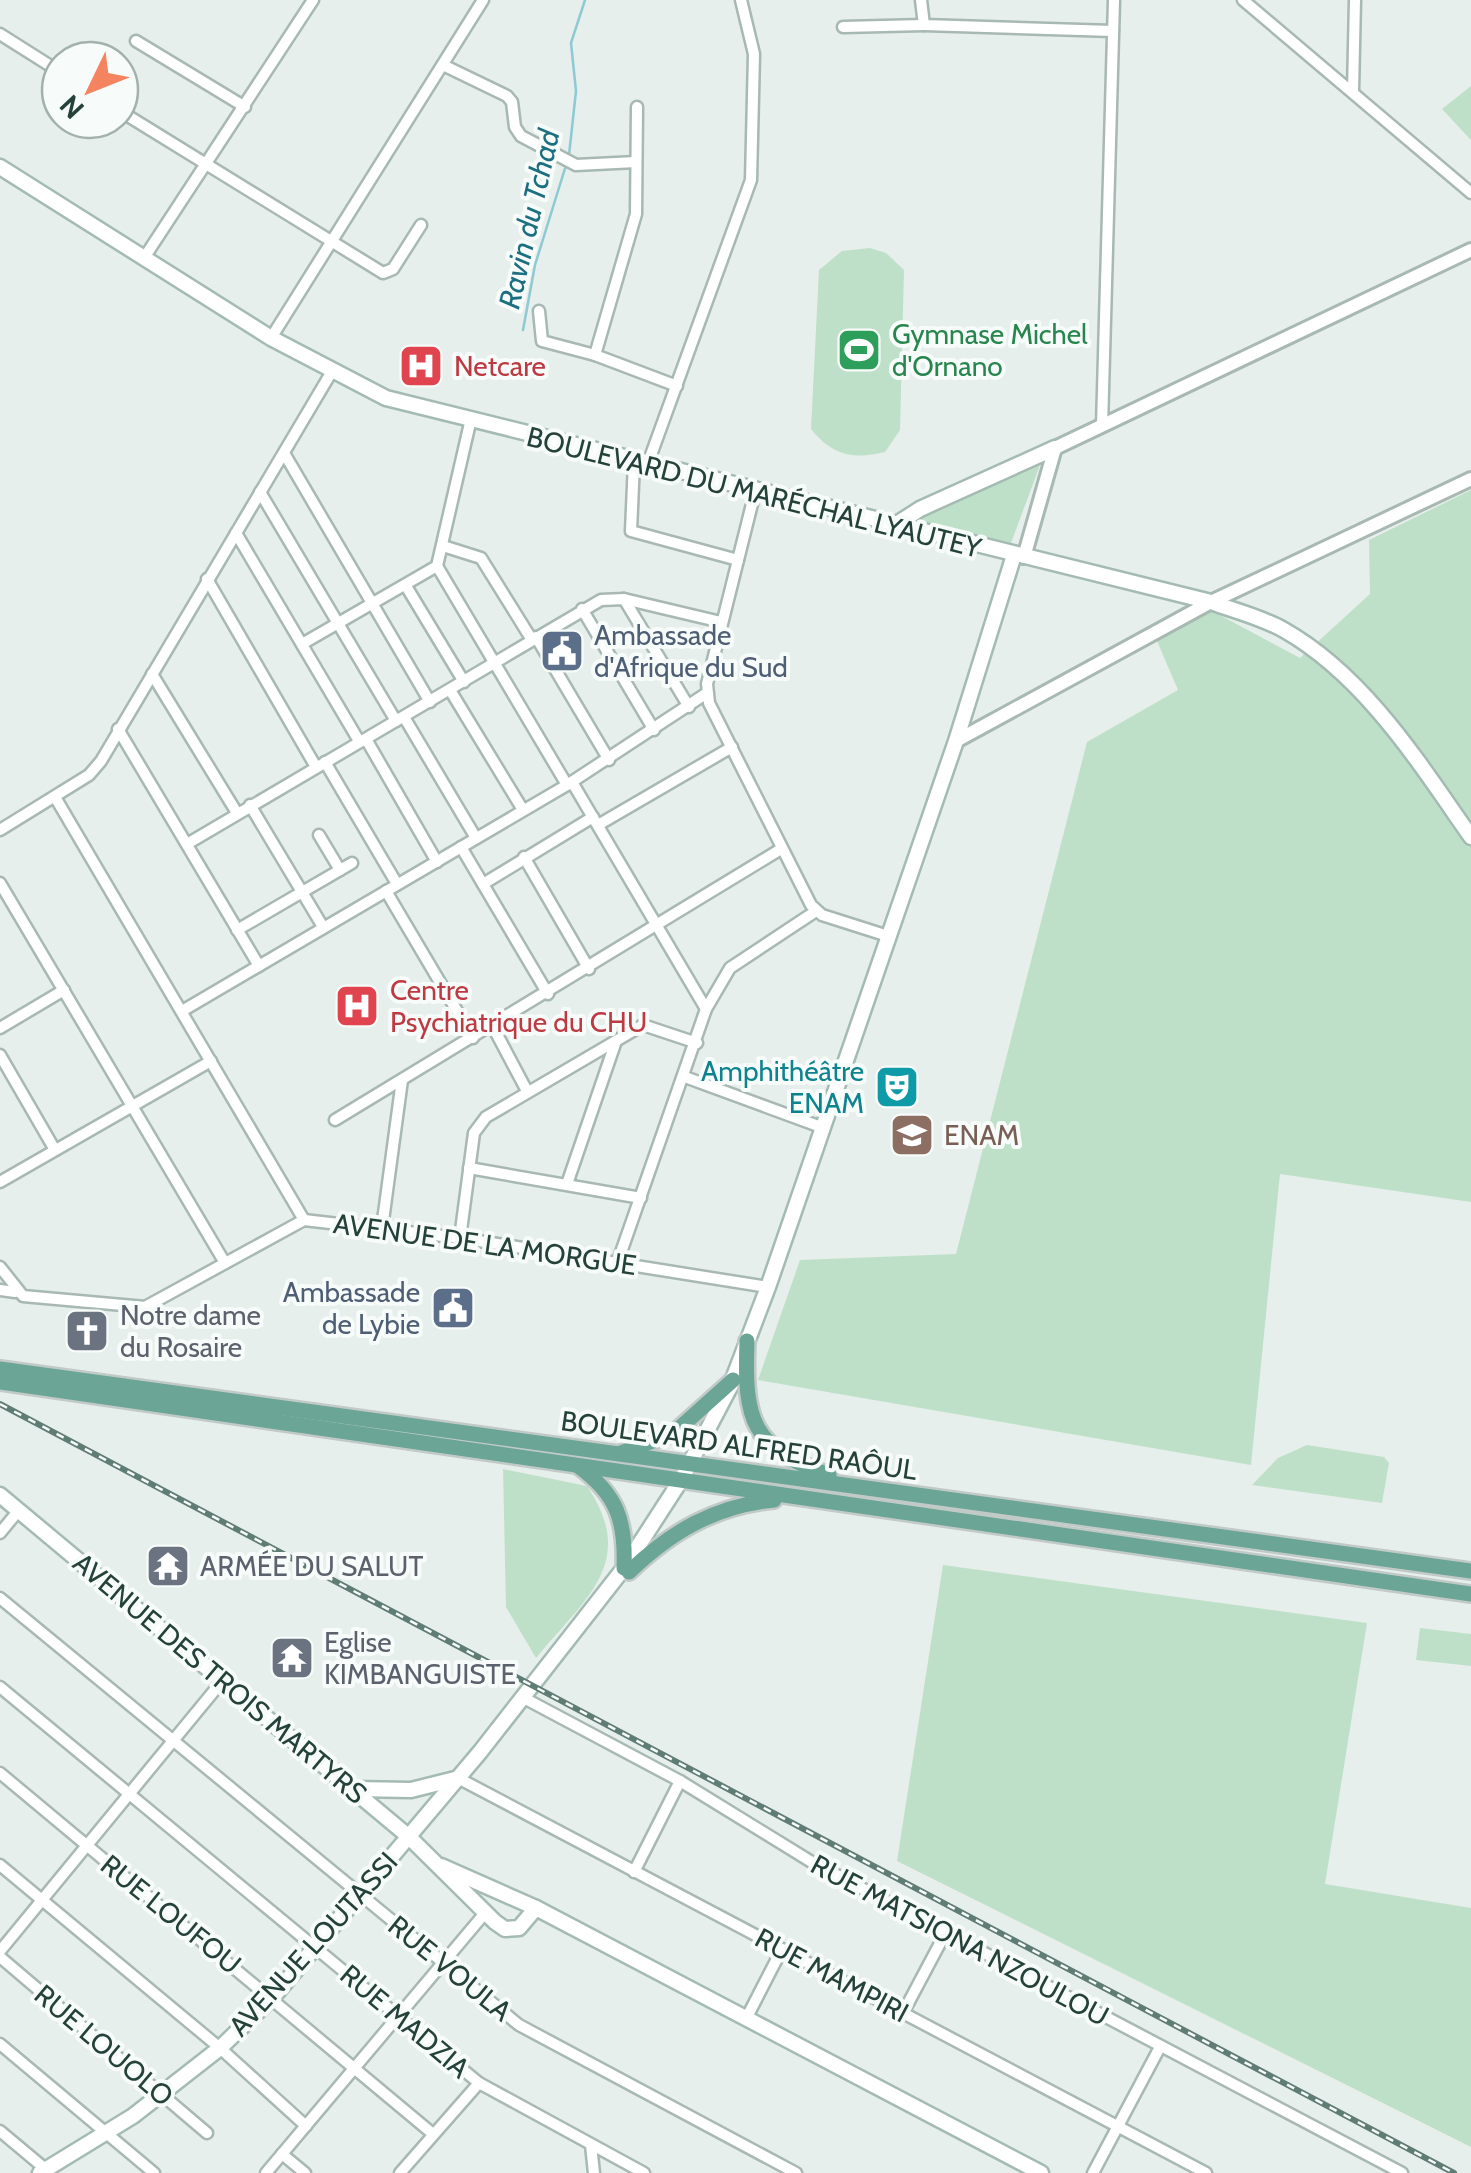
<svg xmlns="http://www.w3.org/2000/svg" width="1471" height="2173" viewBox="0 0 1471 2173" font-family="Cabin,sans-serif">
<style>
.green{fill:#bfe0c8}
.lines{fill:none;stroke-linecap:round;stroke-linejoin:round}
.stream{stroke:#8ec9d4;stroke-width:2.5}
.minor-casing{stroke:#a8b8b2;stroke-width:15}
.tertiary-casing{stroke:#a8b8b2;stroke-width:18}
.secondary-casing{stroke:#a4bbb3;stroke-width:19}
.primary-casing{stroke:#c2cac8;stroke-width:20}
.minor{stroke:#fff;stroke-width:10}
.tertiary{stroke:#fff;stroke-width:12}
.secondary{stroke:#fff;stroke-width:14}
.primary{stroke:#6aa596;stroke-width:15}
.rail-casing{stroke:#5f7d75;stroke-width:6}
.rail{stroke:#f7fbf9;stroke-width:2.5;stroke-dasharray:8;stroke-linecap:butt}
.labels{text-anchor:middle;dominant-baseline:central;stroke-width:8;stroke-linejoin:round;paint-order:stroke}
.leisure-label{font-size:28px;fill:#27864d;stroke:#f7fbf9;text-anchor:start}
.health-label{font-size:28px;fill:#be3a42;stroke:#f7fbf9;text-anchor:start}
.street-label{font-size:28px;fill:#24423a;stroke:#f7fbf9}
.service-label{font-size:28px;fill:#4e5e75;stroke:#f7fbf9;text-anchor:start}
.culture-label{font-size:28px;fill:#0d838f;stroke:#f7fbf9;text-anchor:end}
.education-label{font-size:28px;fill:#785e54;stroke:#f7fbf9;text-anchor:start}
.worship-label{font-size:28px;fill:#5b616d;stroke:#f7fbf9;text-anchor:start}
.water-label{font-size:30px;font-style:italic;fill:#1c6f80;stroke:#f7fbf9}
</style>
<rect width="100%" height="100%" fill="#e6efeb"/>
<g class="green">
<polygon points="1471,86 1471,140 1442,109"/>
<path d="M870,248L886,253L904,270L900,430L885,452C852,460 832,455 811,429L819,270L842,251Z"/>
<polygon points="1037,460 1040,465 1011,543 919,522 919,515"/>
<polygon points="1471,490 1471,1202 1280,1174 1251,1465 758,1380 800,1260 956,1254 1087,742 1178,690 1157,641 1212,611 1300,658 1370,594 1369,540"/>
<polygon points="1307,1445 1384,1457 1389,1463 1382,1503 1252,1485 1278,1458"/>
<path d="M503,1469L587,1486C639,1563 584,1599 536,1658L506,1607Z"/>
<polygon points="943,1565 1367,1623 1325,1884 1471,1908 1471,2147 897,1861"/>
<polygon points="1420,1628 1471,1634 1471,1666 1416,1660"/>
</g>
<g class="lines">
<g class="stream">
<polyline points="569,155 576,91 571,43 585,0"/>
<polyline points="523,330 535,265 567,162"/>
</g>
<defs>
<g id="minor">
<polyline points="921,0 924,25 1113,31"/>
<polyline points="1243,0 1471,193"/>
<polyline points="843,27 924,25"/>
<polyline points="0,34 60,72"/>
<polyline points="136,41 245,107"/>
<polyline points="443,65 507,96 512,102 515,127 521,136 576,165 636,162"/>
<polyline points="1353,91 1355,0"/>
<polyline points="120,111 383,273 393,269 421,225"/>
<polyline points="144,258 313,0"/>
<polyline points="539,311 542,341 595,355 677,386"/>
<polyline points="271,338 483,0"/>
<polyline points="595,355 636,214 637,107"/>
<polyline points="1102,426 1114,0"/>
<polyline points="284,453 430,702"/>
<polyline points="634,462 631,531 738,560"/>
<polyline points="647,466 751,180 754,54 741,0"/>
<polyline points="260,492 396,721"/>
<polyline points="755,492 707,684 709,703 811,905 822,915 888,936"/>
<polyline points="236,533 359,741"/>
<polyline points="443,546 481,558 532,640"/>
<polyline points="437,566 567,785"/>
<polyline points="207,579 316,767"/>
<polyline points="406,586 464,682"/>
<polyline points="624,599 689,707"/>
<polyline points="582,609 654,730"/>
<polyline points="536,637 609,760"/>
<polyline points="302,644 437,566 470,423"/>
<polyline points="152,674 237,813"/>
<polyline points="450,690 523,810"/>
<polyline points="404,717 476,838"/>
<polyline points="118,729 259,966"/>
<polyline points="366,739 437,862"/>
<polyline points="325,762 397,884"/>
<polyline points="572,782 706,1009"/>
<polyline points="55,797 304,1220"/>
<polyline points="250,805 323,927"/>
<polyline points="598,825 732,747"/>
<polyline points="0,830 89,775 101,761 331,373"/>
<polyline points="319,835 340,870"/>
<polyline points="187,844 601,600 624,599 721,622"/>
<polyline points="461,847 548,994"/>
<polyline points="524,857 589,969"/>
<polyline points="0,883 225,1263"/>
<polyline points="483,884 593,817"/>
<polyline points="386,891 473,1038"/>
<polyline points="237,930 352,863"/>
<polyline points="182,1011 567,785 707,693"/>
<polyline points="493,1027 527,1091"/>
<polyline points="0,1028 64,990"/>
<polyline points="0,1055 55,1150"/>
<polyline points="685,1077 821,1127"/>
<polyline points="335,1120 781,849"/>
<polyline points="469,1168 641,1198"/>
<polyline points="0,1182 211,1061"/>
<polyline points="567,1184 616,1041"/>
<polyline points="382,1228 402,1080"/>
<polyline points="460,1238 474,1133 486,1117 643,1025 697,1043"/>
<polyline points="618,1261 706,1009 730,968 816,911"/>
<polyline points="0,1267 23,1296 145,1307 304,1220 460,1238 768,1287"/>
<polyline points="0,1290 15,1292"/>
<polyline points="0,1533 19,1510"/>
<polyline points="0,1598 519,2025 796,2173"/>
<polyline points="0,1687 479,2083 644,2173"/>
<polyline points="522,1697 680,1781 810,1861 1402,2173"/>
<polyline points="0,1773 433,2134"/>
<polyline points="458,1778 1206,2173"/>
<polyline points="0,1865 220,2048 306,2126"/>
<polyline points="634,1872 680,1781"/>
<polyline points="0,1951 223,1680"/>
<polyline points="0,1957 207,2133"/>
<polyline points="903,2013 946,1932"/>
<polyline points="746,2019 782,1949"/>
<polyline points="0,2044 154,2173"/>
<polyline points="0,2131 49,2172"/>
<polyline points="591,2145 594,2173"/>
<polyline points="282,2154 305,2173"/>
<polyline points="266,2173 485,1913"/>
<polyline points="400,2173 479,2083"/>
<polyline points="1093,2173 1160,2047"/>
</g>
<g id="tertiary">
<polyline points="1024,557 1055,448 1471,250"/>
<polyline points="956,741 1211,602 1471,479"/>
</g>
<g id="secondary">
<path d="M0,167L271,338L386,398L1211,602C1235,611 1261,617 1284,630C1365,676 1419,763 1471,837"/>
<polyline points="895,525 920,509 1055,448"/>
<polyline points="0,1495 408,1836 495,1922 505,1929 519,1928 536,1908"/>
<polyline points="353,1789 411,1790 455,1779"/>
<polyline points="441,1866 536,1908 1041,2173"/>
<polyline points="40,2173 133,2116 220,2048 273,1997 480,1752 624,1568 681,1480 730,1387 768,1287 956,741 1014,555"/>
</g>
<g id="primary">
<path d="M747,1341C744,1420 751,1448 829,1475"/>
<polyline points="0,1369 1471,1571"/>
<polyline points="0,1382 1471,1594"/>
<polyline points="621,1453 674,1433 733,1380"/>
<path d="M578,1466C617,1494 626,1521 624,1568"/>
<path d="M629,1572C672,1531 715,1506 774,1500"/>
</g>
</defs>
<use href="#minor" class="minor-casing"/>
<use href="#tertiary" class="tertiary-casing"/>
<use href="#secondary" class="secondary-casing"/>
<use href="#primary" class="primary-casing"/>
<use href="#minor" class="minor"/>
<use href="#tertiary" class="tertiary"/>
<use href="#secondary" class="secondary"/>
<use href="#primary" class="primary"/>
<defs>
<polyline id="rail" points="0,1404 1454,2173"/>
</defs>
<use href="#rail" class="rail-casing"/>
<use href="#rail" class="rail"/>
</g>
<defs>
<symbol id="stadium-square" viewBox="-11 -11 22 22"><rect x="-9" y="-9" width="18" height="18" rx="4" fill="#2e9e5b" stroke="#f7fbf9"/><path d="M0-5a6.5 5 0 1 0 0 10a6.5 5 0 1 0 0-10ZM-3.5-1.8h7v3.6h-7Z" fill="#fff"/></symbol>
<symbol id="hospital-square" viewBox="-11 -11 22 22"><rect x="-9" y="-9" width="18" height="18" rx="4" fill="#e0444e" stroke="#f7fbf9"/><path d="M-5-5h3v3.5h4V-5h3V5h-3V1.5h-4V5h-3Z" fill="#fff"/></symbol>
<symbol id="civic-square" viewBox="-11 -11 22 22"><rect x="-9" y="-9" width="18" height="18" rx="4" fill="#5c6f8a" stroke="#f7fbf9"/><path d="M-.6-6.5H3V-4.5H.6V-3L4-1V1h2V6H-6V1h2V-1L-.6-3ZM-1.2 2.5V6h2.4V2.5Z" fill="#fff"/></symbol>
<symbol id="theatre-square" viewBox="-11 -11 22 22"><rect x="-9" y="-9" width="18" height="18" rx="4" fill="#0f9aa8" stroke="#f7fbf9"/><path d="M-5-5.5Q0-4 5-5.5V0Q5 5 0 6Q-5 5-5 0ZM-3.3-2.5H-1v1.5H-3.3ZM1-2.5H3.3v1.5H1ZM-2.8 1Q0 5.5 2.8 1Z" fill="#fff"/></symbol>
<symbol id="university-square" viewBox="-11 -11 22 22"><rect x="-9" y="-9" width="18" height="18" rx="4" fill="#8d6e63" stroke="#f7fbf9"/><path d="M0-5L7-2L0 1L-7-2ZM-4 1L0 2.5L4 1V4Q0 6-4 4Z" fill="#fff"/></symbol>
<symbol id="church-square" viewBox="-11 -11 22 22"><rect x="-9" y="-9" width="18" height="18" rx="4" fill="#6b7280" stroke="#f7fbf9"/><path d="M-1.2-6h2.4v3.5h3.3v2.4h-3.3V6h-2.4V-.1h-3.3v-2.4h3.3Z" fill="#fff"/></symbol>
<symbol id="temple-square" viewBox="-11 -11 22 22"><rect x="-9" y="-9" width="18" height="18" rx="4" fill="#6b7280" stroke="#f7fbf9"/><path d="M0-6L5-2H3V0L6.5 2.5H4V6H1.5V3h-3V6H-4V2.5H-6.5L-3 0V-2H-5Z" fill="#fff"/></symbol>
</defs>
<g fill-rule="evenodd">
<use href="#stadium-square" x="834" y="325" width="50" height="50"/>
<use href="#hospital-square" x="396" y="341" width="50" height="50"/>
<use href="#civic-square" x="537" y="626" width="50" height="50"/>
<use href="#hospital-square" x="332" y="981" width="50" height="50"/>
<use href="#theatre-square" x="872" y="1062" width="50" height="50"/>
<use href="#university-square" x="887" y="1110" width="50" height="50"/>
<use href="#civic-square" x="428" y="1283" width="50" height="50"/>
<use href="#church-square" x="62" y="1306" width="50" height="50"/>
<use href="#temple-square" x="143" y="1541" width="50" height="50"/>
<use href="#temple-square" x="267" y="1633" width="50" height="50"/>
</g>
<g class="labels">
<g class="leisure-label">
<text x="892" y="334">Gymnase Michel<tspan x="892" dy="32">d'Ornano</tspan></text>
</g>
<g class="health-label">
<text x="454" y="366">Netcare</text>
<text x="390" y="990">Centre<tspan x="390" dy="32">Psychiatrique du CHU</tspan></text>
</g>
<g class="street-label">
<text transform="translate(754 492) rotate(14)">BOULEVARD DU MARÉCHAL LYAUTEY</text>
<text transform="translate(485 1244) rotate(8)">AVENUE DE LA MORGUE</text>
<text transform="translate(739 1445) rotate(8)">BOULEVARD ALFRED RAÔUL</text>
<text transform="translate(220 1678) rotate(40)">AVENUE DES TROIS MARTYRS</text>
<text transform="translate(171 1914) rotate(39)">RUE LOUFOU</text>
<text transform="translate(960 1940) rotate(28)">RUE MATSIONA NZOULOU</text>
<text transform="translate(313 1944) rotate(-48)">AVENUE LOUTASSI</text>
<text transform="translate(450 1968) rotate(39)">RUE VOULA</text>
<text transform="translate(832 1975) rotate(28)">RUE MAMPIRI</text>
<text transform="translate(405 2021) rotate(40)">RUE MADZIA</text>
<text transform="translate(104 2045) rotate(40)">RUE LOUOLO</text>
</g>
<g class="service-label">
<text x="594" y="635">Ambassade<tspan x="594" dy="32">d'Afrique du Sud</tspan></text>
<text x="420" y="1292" text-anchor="end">Ambassade<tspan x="420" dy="32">de Lybie</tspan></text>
</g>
<g class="culture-label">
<text x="864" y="1071">Amphithéâtre<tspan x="864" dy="32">ENAM</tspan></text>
</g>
<g class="education-label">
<text x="944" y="1135">ENAM</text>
</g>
<g class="worship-label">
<text x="120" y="1315">Notre dame<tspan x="120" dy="32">du Rosaire</tspan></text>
<text x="200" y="1566">ARMÉE DU SALUT</text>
<text x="324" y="1642">Eglise<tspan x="324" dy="32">KIMBANGUISTE</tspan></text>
</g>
<g class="water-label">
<text transform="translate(529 219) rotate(-77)">Ravin du Tchad</text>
</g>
</g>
<g transform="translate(90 90) rotate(227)"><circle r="48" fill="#f7fbf9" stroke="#a3b1ad" stroke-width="2.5"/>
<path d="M0-8L18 38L0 25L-18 38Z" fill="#f4845f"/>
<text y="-15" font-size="28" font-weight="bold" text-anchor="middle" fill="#24423a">N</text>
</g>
</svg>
